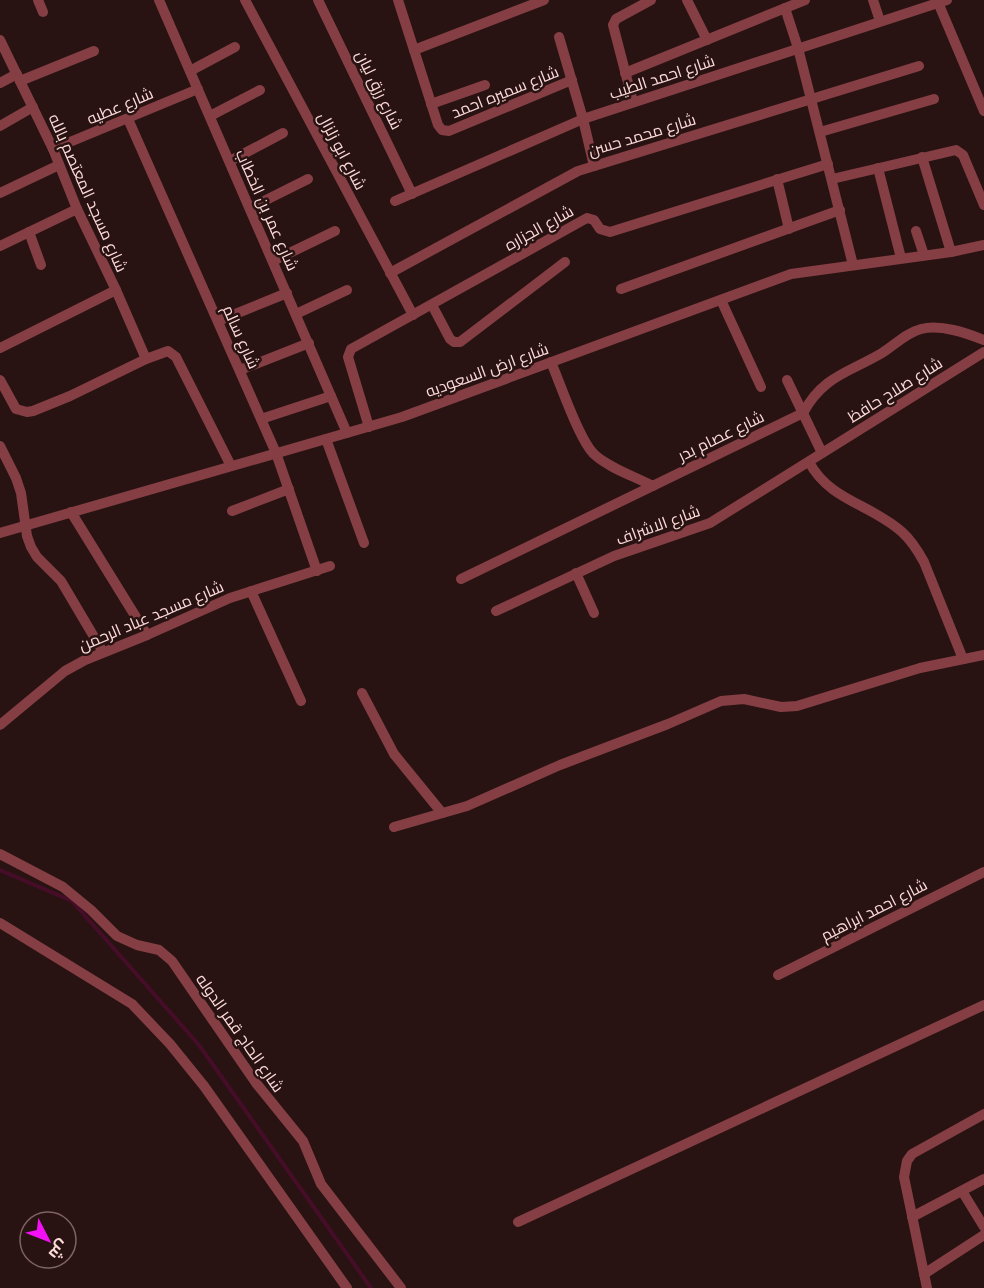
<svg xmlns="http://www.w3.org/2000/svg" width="984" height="1288" viewBox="0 0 984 1288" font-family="'Public Sans',Cairo,sans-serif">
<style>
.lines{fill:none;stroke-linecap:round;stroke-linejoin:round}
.stream{stroke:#460d28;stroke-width:4}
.street{stroke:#853f44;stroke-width:10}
.labels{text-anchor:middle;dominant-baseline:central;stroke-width:5;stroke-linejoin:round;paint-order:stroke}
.street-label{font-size:16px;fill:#fddbdb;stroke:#291312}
</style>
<rect width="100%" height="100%" fill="#291312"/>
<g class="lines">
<polyline class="stream" points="0,870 72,901 199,1045 371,1288"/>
<g class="street">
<polyline points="38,0 43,12"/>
<polyline points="159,0 347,433"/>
<polyline points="245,0 413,315"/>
<polyline points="318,0 412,194"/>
<polyline points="398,0 438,125 442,130 449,131 572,80"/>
<polyline points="687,0 707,40"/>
<polyline points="873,0 880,21"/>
<polyline points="937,0 984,111"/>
<polyline points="785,8 798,48 853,265"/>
<polyline points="559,37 583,119 594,166"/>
<polyline points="0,40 53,149 77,209 116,290 146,359"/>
<polyline points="414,50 544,0"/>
<polyline points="190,71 235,47"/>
<polyline points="625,73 805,0"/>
<polyline points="20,81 94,51"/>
<polyline points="0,83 17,74"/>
<polyline points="633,102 613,25 616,19 651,0"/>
<polyline points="431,104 485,85"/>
<polyline points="210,116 260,90"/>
<polyline points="128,119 276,453 317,571"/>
<polyline points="0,126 33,107"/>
<polyline points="820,132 934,99"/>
<polyline points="53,149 198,89"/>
<polyline points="922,157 951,252"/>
<polyline points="230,161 283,133"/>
<polyline points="878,168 901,258"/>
<polyline points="777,179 789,229"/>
<polyline points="832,179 956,150 963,155 984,205"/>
<polyline points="0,193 59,165"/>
<polyline points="395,201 583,119 947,0"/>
<polyline points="250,208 308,179"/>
<polyline points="916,231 924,255"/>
<polyline points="29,232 41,265"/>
<polyline points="0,246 77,209"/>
<polyline points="273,261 335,231"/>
<polyline points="390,273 578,171 919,66"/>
<polyline points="621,289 840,210"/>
<polyline points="721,300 761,387"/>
<polyline points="432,305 450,339 454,342 460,342 565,262"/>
<polyline points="296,314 347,290"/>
<polyline points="218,321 287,293"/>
<polyline points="0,348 116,290"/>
<path d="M551,362C560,383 580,442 595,455C611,469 634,476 653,486"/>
<polyline points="240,370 309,343"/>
<polyline points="0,380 16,409 27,412 33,411 70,396 146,359 168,351 176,357 231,466"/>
<polyline points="787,380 822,453"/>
<polyline points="261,419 331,396"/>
<polyline points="369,427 348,357 351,349 587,218 594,220 600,229 610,232 828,164"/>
<polyline points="326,439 364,543"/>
<polyline points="0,446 16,478 21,493 27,536 31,547 37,557 61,581 103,652"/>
<path d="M809,462C830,501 871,504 902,532C911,540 918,551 924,562L963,659"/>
<polyline points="232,511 289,489"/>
<polyline points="71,512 147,635"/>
<polyline points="0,533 402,417 791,274 951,252 984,245"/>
<polyline points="576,573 594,613"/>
<path d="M461,579L803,413C823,376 848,373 882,353C895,345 906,333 921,329C941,324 966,333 984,340"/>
<polyline points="251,591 301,701"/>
<polyline points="496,611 614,556 710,523 984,352"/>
<polyline points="362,693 394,754 442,813"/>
<polyline points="0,725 65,671 85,660 147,635 230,598 330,566"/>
<polyline points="394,827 467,806 560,765 668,724 721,701 744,699 781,707 797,706 920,668 984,655"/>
<polyline points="0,854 63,887 91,910 117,936 137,945 159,950 172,961 256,1083 303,1141 321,1184 401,1288"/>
<polyline points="0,923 132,1004 170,1044 204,1086 347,1288"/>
<polyline points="778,975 984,872"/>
<polyline points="962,1191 984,1227"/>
<polyline points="912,1217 984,1179"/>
<polyline points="518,1222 984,1005"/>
<polyline points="924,1274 984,1235"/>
<polyline points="927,1288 904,1177 907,1161 912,1154 984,1114"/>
</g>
</g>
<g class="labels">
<g class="street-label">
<text transform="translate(662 77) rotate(-18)">شارع احمد الطيب</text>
<text transform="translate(379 90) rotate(64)">شارع رزق ليان</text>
<text transform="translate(505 92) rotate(-22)">شارع سميره احمد</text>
<text transform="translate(120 106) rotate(-23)">شارع عطيه</text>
<text transform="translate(642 135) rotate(-17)">شارع محمد حسن</text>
<text transform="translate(342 151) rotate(62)">شارع ابو زلزال</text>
<text transform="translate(88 193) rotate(66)">شارع مسجد المعتصم بالله</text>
<text transform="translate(267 210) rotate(66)">شارع عمر بن الخطاب</text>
<text transform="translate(539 228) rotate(-29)">شارع الجزاره</text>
<text transform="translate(241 337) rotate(66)">شارع سالم</text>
<text transform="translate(487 370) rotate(-20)">شارع ارض السعوديه</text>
<text transform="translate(895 390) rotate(-32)">شارع صلاح حافظ</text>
<text transform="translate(721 436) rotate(-26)">شارع عصام بدر</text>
<text transform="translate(658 525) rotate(-20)">شارع الاشراف</text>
<text transform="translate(151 616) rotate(-23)">شارع مسجد عباد الرحمن</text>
<text transform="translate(874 910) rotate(-27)">شارع احمد ابراهيم</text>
<text transform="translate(240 1033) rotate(55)">شارع الحاج قمر الدوله</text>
</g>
</g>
<g transform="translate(48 1240) rotate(132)"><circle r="28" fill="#291312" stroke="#7e6362" stroke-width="1.5"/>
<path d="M0-4.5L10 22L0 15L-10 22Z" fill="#f310f4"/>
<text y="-9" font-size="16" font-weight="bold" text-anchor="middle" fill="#fddbdb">ش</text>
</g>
</svg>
